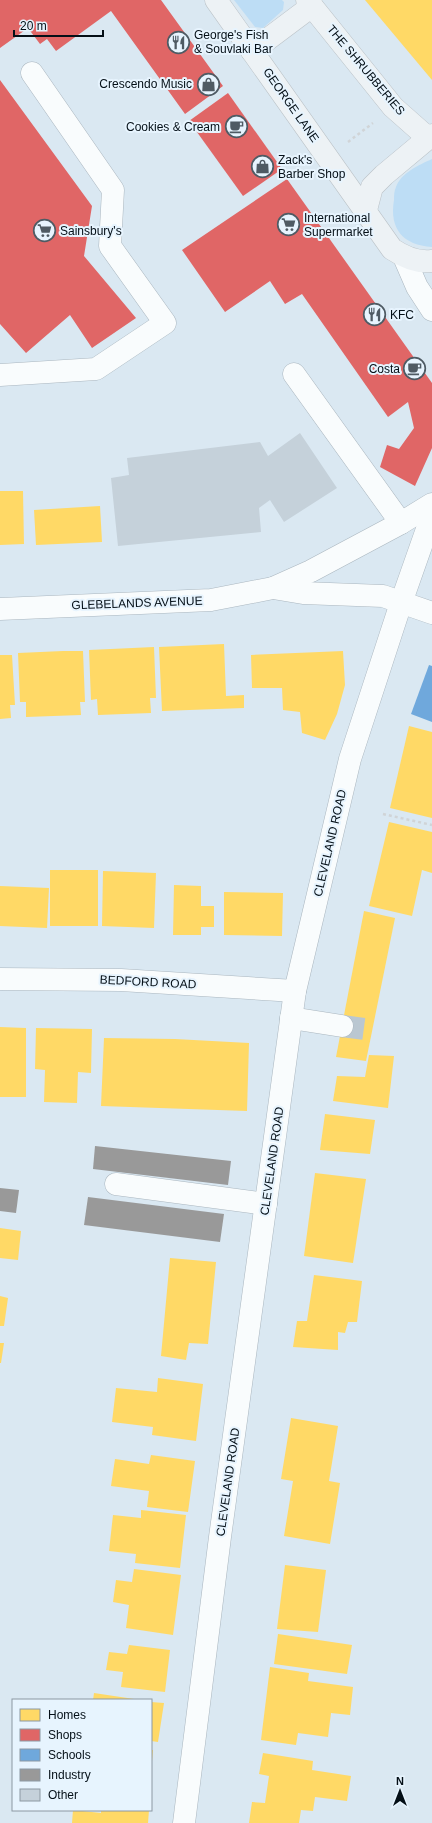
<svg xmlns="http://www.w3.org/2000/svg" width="432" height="1823" viewBox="0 0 432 1823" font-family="Arial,sans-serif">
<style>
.green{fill:#bdddf5}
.homes{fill:#ffd966}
.shops{fill:#e06666}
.schools{fill:#6fa8dc}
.industry{fill:#999}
.building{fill:#c5d1da}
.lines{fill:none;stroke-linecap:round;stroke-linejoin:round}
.minor-tunnel{stroke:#bac7d1;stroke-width:22;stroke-dasharray:22 11;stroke-linecap:butt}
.minor-casing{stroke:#aab6bf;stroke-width:23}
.major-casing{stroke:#bbc2c7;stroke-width:23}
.path{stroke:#d0d4d7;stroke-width:2.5;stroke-dasharray:3 3;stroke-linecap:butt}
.minor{stroke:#f9fcfd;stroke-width:22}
.major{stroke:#edf2f5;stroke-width:22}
.labels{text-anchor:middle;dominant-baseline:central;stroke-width:4;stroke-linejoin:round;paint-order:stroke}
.poi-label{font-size:12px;fill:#040f17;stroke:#e7f4fe;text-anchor:start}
.street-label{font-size:12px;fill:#040f17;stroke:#e7f4fe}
</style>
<rect width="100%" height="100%" fill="#dae8f2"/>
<g class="green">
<polygon points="234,0 282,0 284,2 283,10 263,28 255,27"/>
<path d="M432,159V247C403,245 389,229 394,200C394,196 394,191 396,187C401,173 419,165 432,159Z"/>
</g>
<g class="homes">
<polygon points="365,0 432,0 432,80"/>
<polygon points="0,491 23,491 24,544 0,545"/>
<polygon points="100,506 102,542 36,545 34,510"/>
<polygon points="224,644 226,696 244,695 244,708 162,711 159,647"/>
<polygon points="154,647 156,698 150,698 151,713 98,715 97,699 91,700 89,650"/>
<polygon points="63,651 83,651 85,702 80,702 81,715 26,717 26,702 20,702 18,653"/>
<polygon points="343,651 345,685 337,714 325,740 302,733 300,712 283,710 282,688 252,688 251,655"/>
<polygon points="0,655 12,655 15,705 10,705 11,718 0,719"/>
<polygon points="409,726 432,732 432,818 390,808"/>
<polygon points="389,822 432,832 432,873 422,870 412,916 369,906"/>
<rect x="50" y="870" width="48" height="56"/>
<polygon points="103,871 156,873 154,928 102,926"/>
<polygon points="174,885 201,886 201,906 214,906 214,927 201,927 201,935 173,935"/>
<polygon points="0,886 49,888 47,928 0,926"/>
<polygon points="224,892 283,893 282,936 224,935"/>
<polygon points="364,911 395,918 366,1061 336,1057"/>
<polygon points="0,1027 26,1028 26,1097 0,1097"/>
<polygon points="36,1028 92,1029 91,1073 78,1072 77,1103 44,1102 45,1070 35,1069"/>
<polygon points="104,1038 175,1039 249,1043 247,1111 101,1106"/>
<polygon points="369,1055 394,1056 388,1108 333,1101 337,1076 365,1077"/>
<polygon points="325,1114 375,1120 370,1154 320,1150"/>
<polygon points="315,1173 366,1179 353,1263 304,1256"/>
<polygon points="0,1228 21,1231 18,1260 0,1258"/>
<polygon points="170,1258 216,1262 208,1344 189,1343 186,1360 161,1356"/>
<polygon points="314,1275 362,1281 357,1322 348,1322 345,1333 338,1332 338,1350 293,1347 297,1321 307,1321"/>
<polygon points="0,1296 8,1298 4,1326 0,1326"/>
<polygon points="0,1343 4,1343 1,1363 0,1363"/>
<polygon points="158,1378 203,1384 196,1441 152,1435 153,1427 112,1422 116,1388 157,1392"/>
<polygon points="291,1418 338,1426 329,1481 340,1483 330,1544 284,1536 293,1481 281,1479"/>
<polygon points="151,1455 195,1461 188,1512 147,1507 149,1491 111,1486 115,1459 149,1464"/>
<polygon points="141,1510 186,1515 180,1568 135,1563 136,1554 109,1551 113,1515 141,1518"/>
<polygon points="285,1565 326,1570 318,1632 277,1629"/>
<polygon points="134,1569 181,1575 173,1635 126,1628 129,1605 113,1602 116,1580 132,1582"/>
<polygon points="278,1634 352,1645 347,1674 274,1664"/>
<polygon points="129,1645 170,1650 165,1692 121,1687 123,1672 106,1670 109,1652 127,1654"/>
<polygon points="270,1667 309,1673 308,1681 353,1687 350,1715 331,1713 328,1737 298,1733 296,1745 261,1740"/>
<polygon points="94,1693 134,1699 134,1700 93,1700"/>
<polygon points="151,1702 164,1703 158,1742 151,1741"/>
<polygon points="151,1750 153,1750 152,1761 151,1761"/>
<polygon points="263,1753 313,1761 312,1770 351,1776 347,1801 315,1797 313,1811 301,1810 299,1823 249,1823 252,1802 265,1803 269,1776 259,1774"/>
<polygon points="73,1810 101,1813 101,1810 149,1810 148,1823 72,1823"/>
</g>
<g class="shops">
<polygon points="0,0 161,0 223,86 185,114 111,11 56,51 47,39 40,44 28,28 0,48"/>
<polygon points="0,80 92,206 84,256 136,318 92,348 70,315 26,353 0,324"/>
<polygon points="228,93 282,169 243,196 189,121"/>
<polygon points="287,179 432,383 432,448 415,486 380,467 387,445 399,449 414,428 408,402 388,417 302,294 285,304 270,281 225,312 182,250"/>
</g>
<polygon class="schools" points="429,665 432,666 432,722 411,714"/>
<g class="industry">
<polygon points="95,1146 231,1161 228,1185 93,1169"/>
<polygon points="0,1188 19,1190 16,1213 0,1211"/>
<polygon points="88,1197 224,1214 220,1242 84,1225"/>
</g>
<polygon class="building" points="300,433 337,488 284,522 270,500 259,508 261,532 118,546 111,478 129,475 127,458 260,442 268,456"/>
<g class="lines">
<polyline class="minor-tunnel" points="342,1026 372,1030"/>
<defs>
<g id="minor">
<polyline points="404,257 417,287 432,310"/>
<polyline points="294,374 401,523"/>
<polyline points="0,375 96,369 165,323 110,246 113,190 32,73"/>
<polyline points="273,588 303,593 383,596 432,613"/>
<polyline points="0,609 211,600 273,588 311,571 401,523 432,504"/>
<polyline points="0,979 121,980 295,991"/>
<polyline points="291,1018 342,1026"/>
<polyline points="116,1184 266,1204"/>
<polyline points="184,1823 220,1537 295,991 350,759 401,603 432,515"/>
</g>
<g id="major">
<path d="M216,0L392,249C404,257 417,263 432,261"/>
<polyline points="307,0 393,107 428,138"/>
<polyline points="252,51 312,6"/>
<polyline points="366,210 372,187 384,175 432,135"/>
</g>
</defs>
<use href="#minor" class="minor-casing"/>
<use href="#major" class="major-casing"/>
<g class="path">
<polyline points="348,142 373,123"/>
<polyline points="383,814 432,825"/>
</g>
<use href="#minor" class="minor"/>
<use href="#major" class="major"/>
</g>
<defs>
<symbol id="restaurant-ring" viewBox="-11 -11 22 22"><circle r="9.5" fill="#e7f4fe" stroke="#4f5b64" stroke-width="1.5"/><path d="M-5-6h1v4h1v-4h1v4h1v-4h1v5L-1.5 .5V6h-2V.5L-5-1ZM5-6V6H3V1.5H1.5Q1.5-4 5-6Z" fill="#4f5b64"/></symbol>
<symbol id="shop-ring" viewBox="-11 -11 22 22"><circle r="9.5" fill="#e7f4fe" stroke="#4f5b64" stroke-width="1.5"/><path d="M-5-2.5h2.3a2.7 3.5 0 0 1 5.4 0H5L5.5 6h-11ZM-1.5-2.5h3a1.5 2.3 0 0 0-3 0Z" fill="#4f5b64"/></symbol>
<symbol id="cafe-ring" viewBox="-11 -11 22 22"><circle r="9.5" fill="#e7f4fe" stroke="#4f5b64" stroke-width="1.5"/><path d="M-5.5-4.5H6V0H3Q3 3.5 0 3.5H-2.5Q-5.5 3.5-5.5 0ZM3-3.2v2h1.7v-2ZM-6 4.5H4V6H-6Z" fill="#4f5b64"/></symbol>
<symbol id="supermarket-ring" viewBox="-11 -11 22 22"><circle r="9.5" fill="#e7f4fe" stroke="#4f5b64" stroke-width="1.5"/><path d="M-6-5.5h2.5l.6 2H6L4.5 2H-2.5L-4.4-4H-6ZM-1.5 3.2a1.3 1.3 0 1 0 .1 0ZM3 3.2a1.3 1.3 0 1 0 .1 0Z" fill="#4f5b64"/></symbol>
</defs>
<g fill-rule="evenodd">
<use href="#restaurant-ring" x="166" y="30" width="25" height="25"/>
<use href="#shop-ring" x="196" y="72" width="25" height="25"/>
<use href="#cafe-ring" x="224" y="114" width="25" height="25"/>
<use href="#shop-ring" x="250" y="154" width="25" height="25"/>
<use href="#supermarket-ring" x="276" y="212" width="25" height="25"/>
<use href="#supermarket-ring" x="32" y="218" width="25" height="25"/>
<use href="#restaurant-ring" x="362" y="302" width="25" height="25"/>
<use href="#cafe-ring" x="402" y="356" width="25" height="25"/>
</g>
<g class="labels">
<g class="poi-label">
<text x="194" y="35">George's Fish<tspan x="194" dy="14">&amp; Souvlaki Bar</tspan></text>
<text x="192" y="84" text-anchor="end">Crescendo Music</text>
<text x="220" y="127" text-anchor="end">Cookies &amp; Cream</text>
<text x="278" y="160">Zack's<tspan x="278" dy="14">Barber Shop</tspan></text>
<text x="304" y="218">International<tspan x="304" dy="14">Supermarket</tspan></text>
<text x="60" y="231">Sainsbury's</text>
<text x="390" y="315">KFC</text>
<text x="400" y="369" text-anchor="end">Costa</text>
</g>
<g class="street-label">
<text transform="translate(366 70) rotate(50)">THE SHRUBBERIES</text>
<text transform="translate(291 105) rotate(55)">GEORGE LANE</text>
<text transform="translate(137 603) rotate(-2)">GLEBELANDS AVENUE</text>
<text transform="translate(330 843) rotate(-77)">CLEVELAND ROAD</text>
<text transform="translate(148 982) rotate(3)">BEDFORD ROAD</text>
<text transform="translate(272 1161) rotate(-82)">CLEVELAND ROAD</text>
<text transform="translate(228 1482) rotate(-82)">CLEVELAND ROAD</text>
</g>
</g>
<rect x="12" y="1699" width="140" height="112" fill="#e7f4fe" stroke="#8c98a2"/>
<rect x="20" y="1709" width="20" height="12" fill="#ffd966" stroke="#8c98a2"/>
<text x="48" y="1719" font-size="12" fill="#040f17">Homes</text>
<rect x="20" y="1729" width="20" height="12" fill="#e06666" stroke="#8c98a2"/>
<text x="48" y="1739" font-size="12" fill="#040f17">Shops</text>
<rect x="20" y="1749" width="20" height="12" fill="#6fa8dc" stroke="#8c98a2"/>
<text x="48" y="1759" font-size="12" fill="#040f17">Schools</text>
<rect x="20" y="1769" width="20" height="12" fill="#999999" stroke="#8c98a2"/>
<text x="48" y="1779" font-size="12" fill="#040f17">Industry</text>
<rect x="20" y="1789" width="20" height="12" fill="#c5d1da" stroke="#8c98a2"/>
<text x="48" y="1799" font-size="12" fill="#040f17">Other</text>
<g transform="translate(400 1791)" stroke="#e7f4fe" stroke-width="3" paint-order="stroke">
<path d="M0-3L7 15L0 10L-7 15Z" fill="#040f17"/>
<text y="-6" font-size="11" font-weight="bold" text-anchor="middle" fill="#040f17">N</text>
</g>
<path d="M14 30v6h89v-6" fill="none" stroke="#040f17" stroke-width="2"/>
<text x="20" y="30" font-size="12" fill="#040f17" stroke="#e7f4fe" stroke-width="3" paint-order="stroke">20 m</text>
</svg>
